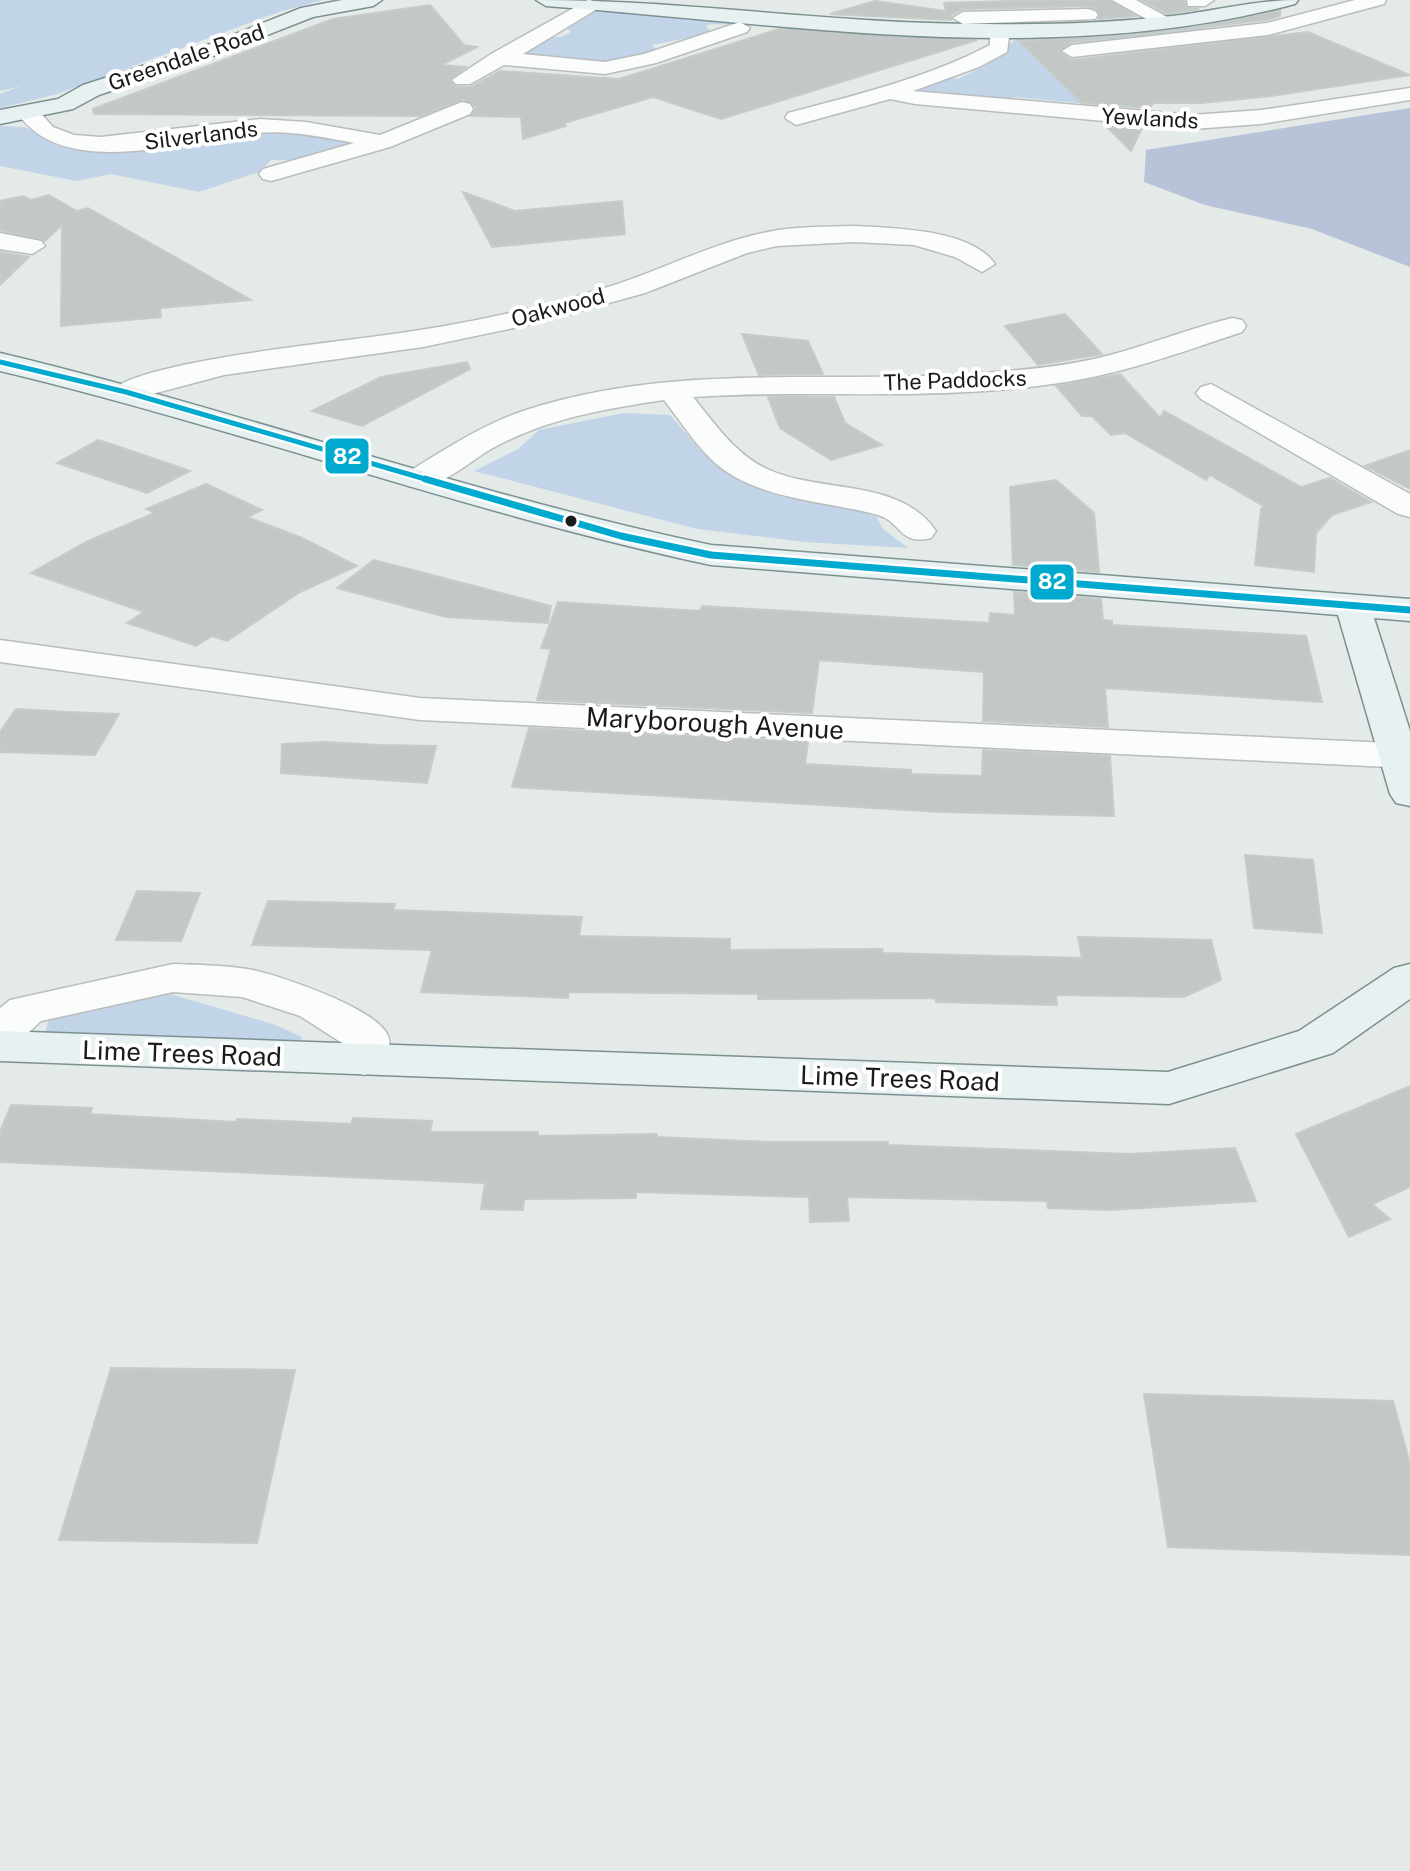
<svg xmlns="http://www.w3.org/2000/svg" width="1410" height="1871" viewBox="0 0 1410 1871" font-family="'Public Sans',sans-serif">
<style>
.grass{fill:#c1d4e8}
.forest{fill:#b8c2d9}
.building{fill:#c3c8c6;stroke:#c5cdc9;stroke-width:2}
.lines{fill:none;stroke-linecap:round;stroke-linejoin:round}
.street-casing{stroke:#babdbc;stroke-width:3}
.secondary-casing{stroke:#7c9092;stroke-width:3}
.street{fill:#fbfcfc;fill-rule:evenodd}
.secondary{fill:#e8f1f2;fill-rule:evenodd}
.bus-1-far1-casing{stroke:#fff;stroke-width:9}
.bus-1-casing{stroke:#fff;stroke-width:12}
.bus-1-far1{stroke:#00a9ce;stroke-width:5}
.bus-1{stroke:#00a9ce;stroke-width:7}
.bus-dot{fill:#1b1b1b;stroke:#fff;stroke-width:3}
.labels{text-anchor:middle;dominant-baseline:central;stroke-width:8;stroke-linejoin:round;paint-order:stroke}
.far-street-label{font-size:22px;fill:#1b1b1b;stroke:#fff}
.street-label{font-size:26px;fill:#1b1b1b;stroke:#fff}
.line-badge{stroke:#fff;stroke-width:3}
.badge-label{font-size:22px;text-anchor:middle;font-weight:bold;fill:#fff}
</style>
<rect width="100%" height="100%" fill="#e3eae8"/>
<g class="grass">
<polygon points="0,0 323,0 282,11 57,94 0,108 0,94 21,86 0,91"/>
<polygon points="634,11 759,24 759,26 711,24 705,26 713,33 652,45 657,51 600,65 517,58 550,37 562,37 571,32 567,28 595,12"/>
<path d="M1195,27L1203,29L1097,44L1074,40L1039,56C1057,89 1075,90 1109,101V106L1016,97L1008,100L924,92L915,88L948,77L958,79L985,66L1017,38Z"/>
<polygon points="0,126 24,127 56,141 259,129 341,139 358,145 299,160 271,160 259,172 199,192 111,174 77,181 0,166"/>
<path d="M624,413L670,415C686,432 703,456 722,469C767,498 825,501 876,516L883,529L908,548L805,542L697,529L474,471L518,449L539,430Z"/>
<polygon points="160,991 276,1025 302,1037 302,1044 44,1036 49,1019"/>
</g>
<polygon class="forest" points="1410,108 1410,267 1312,229 1205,205 1144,182 1146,150"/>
<g class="building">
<polygon points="1040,0 1109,0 1136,16 1099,19 1097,9 1088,6 963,9 951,15 951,20 830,14 875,1 946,11 944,3"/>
<polygon points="1142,0 1184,0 1186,8 1199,9 1167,14"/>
<polygon points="430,5 464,45 477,47 441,65 466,67 449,80 456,87 471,87 500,71 619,79 779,29 977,40 721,119 653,97 564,123 566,126 523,139 521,117 471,116 476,107 463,99 420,116 94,114 93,109 333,19"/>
<polygon points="1280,10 1280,16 1266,20 1072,42 1059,52 1072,60 1308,32 1410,75 1271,96 1202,103 1153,103 1150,108 1082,103 1019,41 1110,37 1203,26"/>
<polygon points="1104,124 1142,128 1131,151"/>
<polygon points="463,192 515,211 622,201 625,234 492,247"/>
<polygon points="49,195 77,211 88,208 251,300 160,308 161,317 61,326 62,225 45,241 0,230 0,201 23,196 31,200"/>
<polygon points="0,252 29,257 0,285"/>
<polygon points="1065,314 1102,354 1038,365 1005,326"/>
<polygon points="742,334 808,341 823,374 759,375"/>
<polygon points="467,362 470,369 362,426 312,411 381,377"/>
<polygon points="1120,374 1160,418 1164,411 1301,487 1330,478 1371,502 1332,515 1316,533 1314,572 1255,565 1261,509 1265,507 1210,475 1206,480 1125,433 1111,435 1092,416 1082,416 1056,386"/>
<polygon points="768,397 834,397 845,423 882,445 831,460 780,428"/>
<polygon points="98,440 117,446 190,471 147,493 57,463"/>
<polygon points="1410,450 1410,489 1365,466"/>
<polygon points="1056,480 1094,513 1099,572 1013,565 1010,487"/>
<polygon points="206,484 262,510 247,517 302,538 357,566 300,592 227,641 212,636 196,646 127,623 144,612 31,573 88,541 155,513 146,509"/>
<polygon points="374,560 551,606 548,623 446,617 337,588"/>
<polygon points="1014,592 1101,599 1103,620 1112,621 1112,625 1306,636 1322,702 1105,688 1108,727 983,721 984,672 819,660 812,713 537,700 551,649 541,648 558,602 700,611 702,606 989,623 990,613 1015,615"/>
<polygon points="16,709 68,712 119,714 95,755 0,752 0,732"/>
<polygon points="529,728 808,742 805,764 911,770 911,774 982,776 983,750 1110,756 1114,816 942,812 512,787"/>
<polygon points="324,742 380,745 436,746 427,783 281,773 282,744"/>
<polygon points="1245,855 1313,860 1322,933 1254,928"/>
<polygon points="137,891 200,893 181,941 116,940"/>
<polygon points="268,901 395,904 393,910 582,917 579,936 730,939 730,950 882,949 883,953 1082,958 1078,937 1211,940 1221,980 1184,997 1056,995 1057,1005 936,1002 935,998 758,999 758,994 569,992 568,998 421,992 432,950 252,945"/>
<polygon points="1410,1086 1410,1187 1372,1204 1390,1219 1349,1237 1296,1134"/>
<polygon points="11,1105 92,1108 90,1114 236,1122 237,1119 351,1124 353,1118 432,1121 430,1132 538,1132 538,1136 657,1134 657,1137 770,1142 888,1142 888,1145 1130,1154 1235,1148 1256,1201 1109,1210 1048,1208 1047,1201 847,1197 849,1221 810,1222 809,1197 636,1192 636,1198 524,1199 523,1210 481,1209 485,1183 0,1162 0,1132"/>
<polygon points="111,1368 295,1370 257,1543 59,1540"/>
<polygon points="1144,1394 1393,1401 1410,1464 1410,1555 1168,1547"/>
</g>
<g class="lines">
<defs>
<g id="street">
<polygon points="588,0 607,3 523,54 605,62 644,54 740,22 750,28 747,32 656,63 605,74 504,65 470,84 456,84 452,80 491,54"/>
<polygon points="1112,0 1136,0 1176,22 1173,26 1159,26"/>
<polygon points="1187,0 1214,0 1205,6 1188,6"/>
<polygon points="1355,0 1386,0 1384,4 1268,35 1072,57 1062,51 1072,45 1267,23"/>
<polygon points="1088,9 1095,11 1098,15 1095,19 963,24 953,18 963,12"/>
<path d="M1000,25L1010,31L1007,52L979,67L913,91L1192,115L1261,110L1410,88V100L1261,124L1192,129L915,104L890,99L796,125L785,118L788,113C856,95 927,78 990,45V31Z"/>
<path d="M462,102L470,104L473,109L470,114L390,147L271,181L263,179L259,174L263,169L354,143C322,137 289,130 257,133C188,139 66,182 18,114L21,109H37L53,127L74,135L101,137L260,119L306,122L380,135Z"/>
<path d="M854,226C893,228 971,229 995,264L982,272L955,257L914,245L854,242L777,246L747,253L645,293L537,323L423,347L224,375L126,401L116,398L111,392C131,363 328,343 371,337C451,327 531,311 608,287C660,271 710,244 763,233C793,226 824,227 854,226Z"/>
<polygon points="0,233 41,241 45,246 32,254 0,249"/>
<path d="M1232,318L1242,320L1246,326L1242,332C1182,352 1122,374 1059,383C938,402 815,389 693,397C715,424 735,454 767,469C820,494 899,477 936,531L931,538C899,546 902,522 878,515C824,500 751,500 710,458C693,441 679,419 664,400C603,409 545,419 491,449C467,463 436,493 408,486L403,479L408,472C446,449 483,424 526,410C679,360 839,386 996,372C1035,369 1073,365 1110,355C1151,344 1191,328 1232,318Z"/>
<polygon points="1211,384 1410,494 1410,517 1398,514 1201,399 1196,393 1201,387"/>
<polygon points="0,640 420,698 1410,744 1410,768 420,720 0,662"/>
<path d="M173,964C197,965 223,965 247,969C274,973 379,1009 388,1036C392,1047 387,1061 381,1070L364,1075L347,1070L340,1059L342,1043L300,1016L242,997L173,992L41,1021L16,1044L0,1048V1008L10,1000Z"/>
</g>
<g id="secondary">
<polygon points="342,0 382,0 373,6 313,17 219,54 99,95 73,109 0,124 0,110 58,99 83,85 205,46 301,8"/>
<path d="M536,0C686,0 834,24 984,24C1047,25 1109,23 1172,16C1214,11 1255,0 1298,0L1295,4C1052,69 792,24 546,6Z"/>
<path d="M0,353C239,410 471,495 711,545L1410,599V621L1374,618L1410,731V806L1396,803L1390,794L1338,615L711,565C471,514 239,428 0,371Z"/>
<polygon points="1410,964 1410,999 1333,1053 1169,1104 0,1061 0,1031 1168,1072 1299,1031 1394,968"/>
</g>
</defs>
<use href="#street" class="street-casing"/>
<use href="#secondary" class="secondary-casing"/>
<use href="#street" class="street"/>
<use href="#secondary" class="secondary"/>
<defs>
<polyline id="bus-1-far1" points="0,362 126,392 432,481"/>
<polyline id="bus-1" points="425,479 621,536 711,555 1410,610"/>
</defs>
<use href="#bus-1-far1" class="bus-1-far1-casing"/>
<use href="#bus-1" class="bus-1-casing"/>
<use href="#bus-1-far1" class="bus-1-far1"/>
<use href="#bus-1" class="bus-1"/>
</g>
<circle class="bus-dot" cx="571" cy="521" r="7"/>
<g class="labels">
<g class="far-street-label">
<text transform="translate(186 57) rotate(-19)">Greendale Road</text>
<text transform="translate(1150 118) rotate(3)">Yewlands</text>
<text transform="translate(201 135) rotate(-7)">Silverlands</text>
<text transform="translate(558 307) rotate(-15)">Oakwood</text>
<text transform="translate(955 380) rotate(-2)">The Paddocks</text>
</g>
<g class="street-label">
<text transform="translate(715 723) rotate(3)">Maryborough Avenue</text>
<text transform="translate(182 1053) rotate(2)">Lime Trees Road</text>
<text transform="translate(900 1078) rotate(2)">Lime Trees Road</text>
</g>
</g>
<g class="line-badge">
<rect x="324" y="437" width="46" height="38" rx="8" fill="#00a9ce"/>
<rect x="1029" y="563" width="46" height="38" rx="8" fill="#00a9ce"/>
</g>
<g class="badge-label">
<text x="347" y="464">82</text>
<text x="1052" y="589">82</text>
</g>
</svg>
